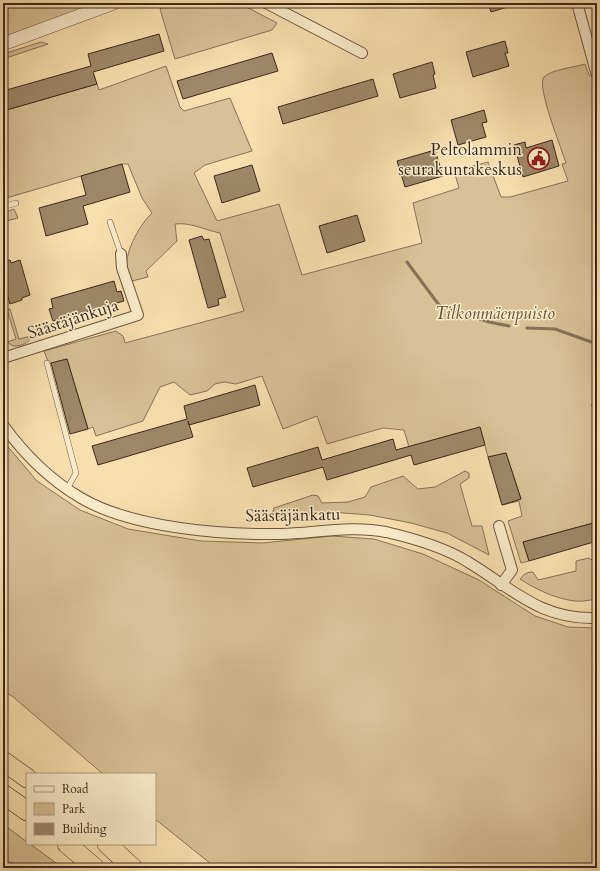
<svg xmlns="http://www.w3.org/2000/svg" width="600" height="871" viewBox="0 0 600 871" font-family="Cardo,serif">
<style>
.green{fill:#d8c196;stroke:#8a745a}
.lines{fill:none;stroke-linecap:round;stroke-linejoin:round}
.stream{stroke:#877157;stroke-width:3}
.building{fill:#9e8869;stroke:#3d281e}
.service-casing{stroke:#6c5642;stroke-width:6}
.minor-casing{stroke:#6c5642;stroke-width:12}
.tertiary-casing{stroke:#6c5642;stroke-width:14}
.motorway-casing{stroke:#3d281e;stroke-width:20}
.service{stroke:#faebca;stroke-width:5}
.minor{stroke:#faebca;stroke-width:10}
.tertiary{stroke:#faebca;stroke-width:13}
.motorway{stroke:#f8e0ae;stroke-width:19}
.labels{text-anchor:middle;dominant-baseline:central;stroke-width:3;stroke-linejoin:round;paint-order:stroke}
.poi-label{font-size:17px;fill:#3d281e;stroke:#faebca;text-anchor:end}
.park-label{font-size:17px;font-style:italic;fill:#644e3c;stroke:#faebca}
.street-label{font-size:17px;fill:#3d281e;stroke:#faebca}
</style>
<rect width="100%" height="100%" fill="#f8e0ae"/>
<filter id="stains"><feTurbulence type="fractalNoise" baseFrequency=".005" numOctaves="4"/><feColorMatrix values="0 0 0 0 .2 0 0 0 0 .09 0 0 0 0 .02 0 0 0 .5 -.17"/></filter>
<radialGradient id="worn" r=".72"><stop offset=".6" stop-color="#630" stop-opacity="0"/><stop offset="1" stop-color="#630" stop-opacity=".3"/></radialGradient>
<g class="green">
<polygon points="3,3 95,3 57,19 3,37"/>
<polygon points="170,3 239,3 277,23 272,30 175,59 160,9"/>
<polygon points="41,42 48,44 3,59 3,54"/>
<path d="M585,64L589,75L593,77L597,92V403L591,405L597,413V522L523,542L529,561L521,563L508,521L522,516L519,501L502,505L521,499L506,453L488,457L480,427L409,447L404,430L383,428L327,444L317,416L283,429L262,376L236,384L224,382L215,384L207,391L190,395L174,382L160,387L143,421L96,436L93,427L88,429L67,359L49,364L44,351L116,331L123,336L125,343L244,311L220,233C205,230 190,222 175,224L177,241L146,271L148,277L132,281C130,277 127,271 127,266C125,251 141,223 152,213L142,198L128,164H122L3,199V111L97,84L99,90L166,66L180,107L184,111L230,98L252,151L205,165L194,173L217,221L279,204L302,275L422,243L413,203L459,188L454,171L488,162L501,197H510L568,181L562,164L566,163C562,150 536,86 544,77C550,70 575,67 585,64Z"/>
<polygon points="14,209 18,218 6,221 4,213"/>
<path d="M10,309L19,339L31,336C29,344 21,346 13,346L7,342L16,339L7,310Z"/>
<polygon points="3,441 37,481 80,510 128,529 201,541 262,543 332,536 374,539 423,554 479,580 535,616 568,627 597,628 597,868 216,868 155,819 155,774 103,774 12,696 3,691"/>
<polygon points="465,471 469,473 469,478 460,484 472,526 482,526 489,555 447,533 411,523 370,515 331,512 281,517 272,514 274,508 313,495 318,496 322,503 348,502 365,497 371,487 403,476 418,489 435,487"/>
<path d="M597,555V599C590,600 582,602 575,601C556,599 535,589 520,579C524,574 527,572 533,572L538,580L576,571V561L589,558L591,560Z"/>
<path d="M3,824L27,842V844H30L63,868C38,868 25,870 3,859Z"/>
</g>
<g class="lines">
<g class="stream">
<polyline points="407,262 439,305 489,322 509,326"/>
<polyline points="527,328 555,329 597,344"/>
</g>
</g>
<g class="building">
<polygon points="488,3 514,3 514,5 491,12"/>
<polygon points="159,34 164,51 93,72 97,84 3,111 3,91 91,66 88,54"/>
<polygon points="505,41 508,53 505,53 509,66 473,77 466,52"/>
<polygon points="272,53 278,71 183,99 177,81"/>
<polygon points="432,62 435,74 433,75 436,88 400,98 393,74"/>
<polygon points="373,79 378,96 283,124 278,107"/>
<polygon points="484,110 487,122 482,123 486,137 458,145 451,120"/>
<polygon points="552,140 559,166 523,177 514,145 525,142 526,148"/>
<polygon points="435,150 443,176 405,187 397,161"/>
<polygon points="122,164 130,192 83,206 88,224 46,236 39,208 86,195 81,176"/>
<polygon points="252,165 260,191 222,203 214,176"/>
<polygon points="357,215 365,241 327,253 319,226"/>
<polygon points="202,236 204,240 209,239 226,297 218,299 219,305 208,308 189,240"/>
<polygon points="10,260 11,263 20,260 30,295 22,298 22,300 10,304 3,281 3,262"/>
<polygon points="114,281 117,292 121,291 124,301 53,321 49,309 53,308 51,299"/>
<polygon points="67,359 88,429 70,434 51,363"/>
<polygon points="255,385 260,405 189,425 188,421 193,437 98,465 92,446 187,419 184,406"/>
<polygon points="480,427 485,445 414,465 411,455 327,480 323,467 253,487 247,468 318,447 322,460 393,439 396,450"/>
<polygon points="506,453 521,499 502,505 488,457"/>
<polygon points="597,522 597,541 529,561 523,542"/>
</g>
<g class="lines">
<defs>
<g id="service">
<polyline points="3,207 16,203"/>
<polyline points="110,222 121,254"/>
<polyline points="47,363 76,473 67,489"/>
</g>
<g id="minor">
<polyline points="266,3 362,53"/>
<polyline points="577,3 596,72"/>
<polyline points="3,358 138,315 122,268 121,254"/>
<path d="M3,425C24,454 50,480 81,498C132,528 222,535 281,534C315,533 352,525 386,532C412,538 446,548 468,562C513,589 540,620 597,618"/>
<polyline points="499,526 512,570 501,585"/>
</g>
<polyline id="tertiary" points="3,44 114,3"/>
<g id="motorway">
<polyline points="3,761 27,778"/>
<polyline points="3,794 27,811"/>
<polyline points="67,844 95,868"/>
<polyline points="107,844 133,868"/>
</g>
</defs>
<use href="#service" class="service-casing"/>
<use href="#minor" class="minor-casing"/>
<use href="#tertiary" class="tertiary-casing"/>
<use href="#motorway" class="motorway-casing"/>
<use href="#service" class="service"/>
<use href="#minor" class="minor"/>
<use href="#tertiary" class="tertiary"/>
<use href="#motorway" class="motorway"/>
</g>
<defs>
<symbol id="civic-ring" viewBox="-11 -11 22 22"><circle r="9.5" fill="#faebca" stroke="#8f2418" stroke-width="1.5"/><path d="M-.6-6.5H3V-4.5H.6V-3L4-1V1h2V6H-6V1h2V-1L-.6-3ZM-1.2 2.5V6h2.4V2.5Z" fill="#8f2418"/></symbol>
</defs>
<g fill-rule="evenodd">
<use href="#civic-ring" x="526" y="146" width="25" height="25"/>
</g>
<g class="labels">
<g class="poi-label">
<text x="522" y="149">Peltolammin<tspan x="522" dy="20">seurakuntakeskus</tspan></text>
</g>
<g class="park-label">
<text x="495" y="313">Tilkonmäenpuisto</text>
</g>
<g class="street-label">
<text transform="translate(73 319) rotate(-18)">Säästäjänkuja</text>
<text transform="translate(293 515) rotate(-1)">Säästäjänkatu</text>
</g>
</g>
<rect width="600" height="871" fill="none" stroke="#f8e0ae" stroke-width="16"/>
<rect x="4" y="4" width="592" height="863" fill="none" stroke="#3d281e" stroke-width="2"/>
<rect x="8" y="8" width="584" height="855" fill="none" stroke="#3d281e"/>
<rect x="26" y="773" width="130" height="72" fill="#faebca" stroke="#ae9d85"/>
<rect x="34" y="786" width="20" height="6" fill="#faebca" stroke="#ae9d85"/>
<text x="62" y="793" font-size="12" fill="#3d281e">Road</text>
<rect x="34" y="803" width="20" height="12" fill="#d8c196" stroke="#ae9d85"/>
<text x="62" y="813" font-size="12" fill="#3d281e">Park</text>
<rect x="34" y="823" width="20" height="12" fill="#9e8869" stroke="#ae9d85"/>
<text x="62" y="833" font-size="12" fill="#3d281e">Building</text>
<rect width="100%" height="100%" filter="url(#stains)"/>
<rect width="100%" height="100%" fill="url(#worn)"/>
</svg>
